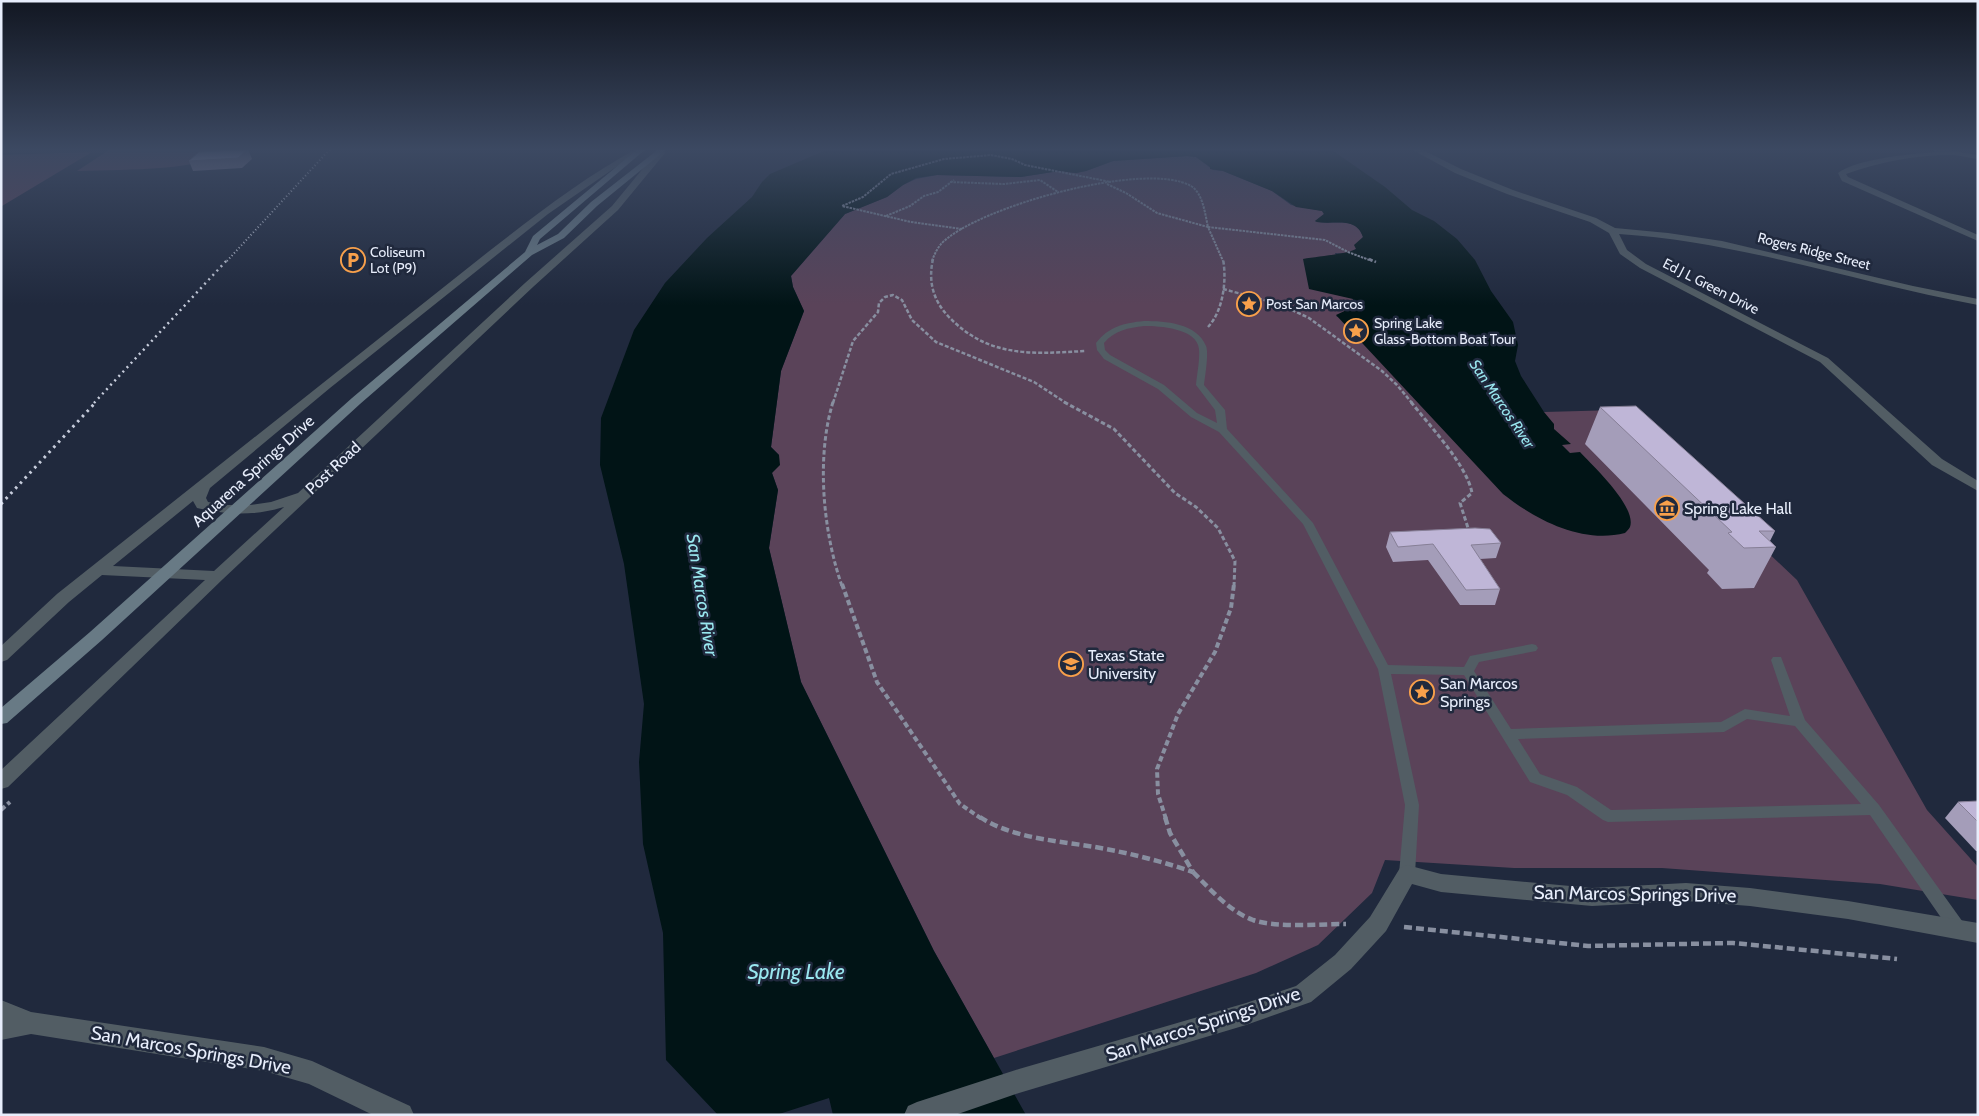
<svg xmlns="http://www.w3.org/2000/svg" width="1979" height="1116" viewBox="0 0 1979 1116" font-family="Cabin,sans-serif">
<style>
.green{fill:#5a4359}
.water{fill:#011416}
.lines{fill:none;stroke-linecap:round;stroke-linejoin:round}
.path-far4{stroke:#888fa0;stroke-width:2;stroke-dasharray:2.5 1;stroke-linecap:butt}
.path-far3{stroke:#888fa0;stroke-width:2.5;stroke-dasharray:4 2;stroke-linecap:butt}
.path-far2{stroke:#888fa0;stroke-width:3;stroke-dasharray:4.5 2.5;stroke-linecap:butt}
.path-far1{stroke:#888fa0;stroke-width:4;stroke-dasharray:5.5 3;stroke-linecap:butt}
.path{stroke:#888fa0;stroke-width:4.5;stroke-dasharray:8 4;stroke-linecap:butt}
.service{fill:#525d64;fill-rule:evenodd}
.minor{fill:#525d64;fill-rule:evenodd}
.tertiary{fill:#525d64;fill-rule:evenodd}
.secondary{fill:#687a85;fill-rule:evenodd}
.rail-far2{stroke:#c7cddc;stroke-width:2;stroke-dasharray:1 2.5;stroke-linecap:butt}
.rail-far1{stroke:#c7cddc;stroke-width:2.5;stroke-dasharray:2 4;stroke-linecap:butt}
.rail{stroke:#c7cddc;stroke-width:3;stroke-dasharray:2.5 4.5;stroke-linecap:butt}
.wall{fill:#a49db9}
.shaded-wall{fill:#867f96}
.building{fill:#bfb6d7;stroke:#867f96}
.labels{text-anchor:middle;dominant-baseline:central;stroke-width:5;stroke-linejoin:round;paint-order:stroke}
.far-street-label{font-size:14px;fill:#e7edfb;stroke:#20293d}
.far-poi-label{font-size:14px;fill:#e7edfb;stroke:#20293d;text-anchor:start}
.far-water-label{font-size:15px;font-style:italic;fill:#99e7ef;stroke:#20293d}
.street-label{font-size:16px;fill:#e7edfb;stroke:#20293d}
.poi-label{font-size:16px;fill:#e7edfb;stroke:#20293d;text-anchor:start}
.water-label{font-size:18px;font-style:italic;fill:#99e7ef;stroke:#20293d}
.near-street-label{font-size:19px;fill:#e7edfb;stroke:#20293d}
.near-water-label{font-size:21px;font-style:italic;fill:#99e7ef;stroke:#20293d}
</style>
<rect width="100%" height="100%" fill="#20293d"/>
<g class="green">
<path d="M112,148H246C195,172 132,169 77,171Z"/>
<polygon points="92,152 2,206 1,206 1,155"/>
<path d="M1187,156L1196,157L1213,170L1223,171L1272,191L1291,205L1322,211L1324,214L1315,221L1317,222C1335,225 1356,216 1363,237C1355,253 1353,254 1335,253L1353,299V307L1336,316L1544,412L1617,410L1797,580L1927,810L1978,867V900L1880,884L1662,868H1514L1385,860L1372,893L1318,945L1256,973L994,1058L934,951L801,682L769,548L778,490L772,473L779,455L771,447L781,371L804,311L793,287L791,276L845,214L887,197L903,185L916,179L937,175L1021,177L1059,171L1076,173L1086,171L1113,161Z"/>
</g>
<path class="water" d="M831,148H1329L1385,187L1412,210L1434,221L1457,239L1475,260L1491,291L1513,322L1518,345L1515,361L1521,376L1544,412L1554,424V429L1571,444L1562,445L1570,453L1580,452C1593,466 1637,507 1630,527C1629,529 1627,531 1625,533C1582,544 1536,520 1503,494L1336,315L1353,307V299L1309,289L1303,259C1318,256 1344,255 1356,249L1354,245L1363,237C1356,216 1335,225 1317,222L1315,221L1324,214L1322,211L1296,207L1272,191L1223,171L1210,169V167L1196,157L1187,156L1113,161L1086,171L1076,173L1059,171L1021,177L937,175L916,178L903,185L887,197L845,214L791,276L793,287L804,311L781,371L771,447L779,455L780,465L772,473L778,490L769,548L801,682L934,951L1026,1115H833L829,1098L776,1115H718L666,1060L663,933L643,844L639,762L644,704L624,564L600,465L601,418L634,330L665,283L707,238L752,197L762,182L770,174Z"/>
<g class="lines">
<g class="path-far4">
<polyline points="950,182 1004,184 1040,180 1058,192"/>
<polyline points="1107,184 1126,193 1157,213 1208,227 1223,261"/>
<polyline points="886,216 910,206 924,196 938,192 954,180"/>
<polyline points="962,229 911,222 842,206 863,197 891,174 944,159 991,155 1012,159 1025,165 1111,182"/>
<path d="M932,261C934,255 937,249 941,244C976,207 1146,160 1191,186C1203,193 1205,214 1208,227L1325,240L1348,252L1372,261"/>
</g>
<g class="path-far3">
<path d="M933,259C928,281 933,300 948,316C988,358 1031,354 1085,351"/>
<polyline points="1369,259 1376,262"/>
<polyline points="1223,289 1279,304 1309,318 1382,371 1397,385 1412,403"/>
<path d="M1208,327C1223,311 1227,281 1223,259"/>
<polyline points="833,403 853,341 878,312 879,303 885,297 893,295 902,300 912,320 936,342 1034,382 1066,403"/>
</g>
<g class="path-far2">
<path d="M833,402C816,457 823,532 842,586"/>
<polyline points="1064,402 1114,429 1175,493 1196,507 1218,528 1235,561 1234,586"/>
<path d="M1411,402C1429,425 1467,465 1472,493L1460,503L1469,531"/>
</g>
<g class="path-far1">
<polyline points="842,584 877,682 960,804 982,819"/>
<polyline points="1,810 10,802"/>
<polyline points="1166,819 1158,794 1157,769 1178,714 1215,652 1231,608 1234,584"/>
</g>
<g class="path">
<path d="M980,817C1011,838 1059,841 1095,847C1129,853 1161,861 1193,872"/>
<polyline points="1165,817 1170,833 1193,872"/>
<path d="M1193,872C1211,890 1229,911 1253,920C1276,928 1321,924 1346,924"/>
<polyline points="1404,927 1588,946 1733,943 1897,959"/>
</g>
<path class="service" d="M1144,321C1165,321 1197,323 1206,346C1209,353 1205,376 1204,385L1225,410L1227,429L1313,523L1388,665L1464,667L1470,656L1532,644L1536,645L1538,648L1536,651L1479,662L1474,671L1511,729L1721,722L1745,709L1790,716L1771,660L1773,657H1781L1805,720L1879,805L1965,925L1967,930L1965,935L1959,937L1953,935L1870,815L1608,822L1603,820L1567,795L1530,782L1464,675L1391,674L1419,805L1415,874L1413,879L1407,881L1401,879L1399,874L1405,805L1378,669L1303,524L1219,432L1191,417L1158,389L1104,359L1097,350L1096,343C1108,327 1124,323 1144,321ZM1144,326C1159,326 1197,328 1199,349C1200,360 1197,374 1196,385L1215,410L1217,423L1197,413L1164,385L1110,355L1105,350L1104,343C1115,330 1128,328 1144,326ZM1747,719L1795,726L1861,804L1611,810L1577,787L1540,774L1518,739L1724,732Z"/>
<g class="minor">
<path d="M1409,148H1419L1461,169L1513,190L1596,218L1615,228L1668,233L1722,241L1913,286L1978,299V305C1858,283 1742,242 1619,234L1627,250L1646,264L1828,358L1942,459L1978,481V491L1932,465L1820,362L1640,268L1620,254L1609,233L1590,222L1507,194L1455,173Z"/>
<path d="M1934,148L1978,155V159C1969,158 1959,155 1951,155C1916,155 1879,162 1846,174L1848,177L1978,235V241L1842,181L1838,173C1856,159 1911,154 1934,152Z"/>
<polygon points="1407,865 1441,874 1592,888 1686,883 1750,888 1848,901 1978,923 1978,943 1848,919 1750,906 1686,901 1592,906 1441,892 1412,884 1386,931 1351,969 1311,1002 1246,1025 1019,1093 955,1115 904,1115 908,1106 917,1102 1019,1069 1246,1003 1296,986 1335,955 1370,917 1400,868"/>
<polygon points="1,1000 31,1012 264,1047 312,1061 410,1106 414,1115 373,1115 309,1084 264,1071 31,1034 1,1040"/>
</g>
<path class="tertiary" d="M638,148L647,149L616,167L548,214L330,388L210,488L206,498L208,502L225,505H250L271,502L298,493L525,283L612,206L659,149H665V153L618,210L533,287L223,579L8,787L1,789V770L205,580L102,575L69,602L7,660L1,662V646L57,594L488,252C536,215 584,177 638,148ZM193,501L197,508C226,515 255,516 284,507L214,571L113,566Z"/>
<polygon class="secondary" points="639,148 647,148 540,239 537,245 558,234 591,202 660,148 668,148 597,206 564,238 532,255 360,404 102,640 7,723 1,724 1,708 90,632 352,398 525,252 533,236"/>
<polyline class="rail-far2" points="227,261 331,148"/>
<polyline class="rail-far1" points="94,403 228,259"/>
<polyline class="rail" points="1,504 96,402"/>
</g>
<g class="wall">
<polygon points="1600,407 1775,531 1770,541 1776,547 1754,588 1722,589 1707,573 1709,570 1585,444"/>
<polygon points="1390,532 1501,543 1496,558 1480,559 1500,589 1495,605 1460,605 1428,560 1393,562 1386,547"/>
<polygon points="1978,801 1978,851 1976,851 1945,818 1958,802"/>
</g>
<polygon class="shaded-wall" points="248,149 252,159 242,168 193,171 189,161"/>
<g class="building">
<polygon points="248,149 238,158 189,161 199,152"/>
<polygon points="1636,406 1775,531 1759,531 1776,547 1744,548 1728,533 1732,532 1600,407"/>
<polygon points="1475,528 1490,529 1501,543 1471,545 1500,589 1466,590 1433,544 1398,547 1390,532"/>
<polygon points="1978,801 1978,822 1958,802"/>
</g>
<linearGradient id="sky" x2="0" y2="1"><stop stop-color="#121722"/><stop offset="0.49" stop-color="#3c4962"/><stop offset="1" stop-color="#3c4962" stop-opacity="0"/></linearGradient>
<rect width="1979" height="305" fill="url(#sky)"/>
<defs>
<symbol id="parking-ring" viewBox="-11 -11 22 22"><circle r="9.5" fill="#20293d" stroke="#f8a04b" stroke-width="1.5"/><path d="M-3.5-5.5H1a3.5 3.5 0 0 1 0 7H-1V5.5H-3.5ZM-1-3.4V-.6H.8a1.4 1.4 0 0 0 0-2.8Z" fill="#f8a04b"/></symbol>
<symbol id="sight-ring" viewBox="-11 -11 22 22"><circle r="9.5" fill="#20293d" stroke="#f8a04b" stroke-width="1.5"/><path d="M0-6L1.8-2.2L6-1.7L2.9 1.2L3.7 5.4L0 3.3L-3.7 5.4L-2.9 1.2L-6-1.7L-1.8-2.2Z" fill="#f8a04b"/></symbol>
<symbol id="museum-ring" viewBox="-11 -11 22 22"><circle r="9.5" fill="#20293d" stroke="#f8a04b" stroke-width="1.5"/><path d="M0-6L6-3V-2H-6V-3ZM-5-1h2V3h-2ZM-1-1h2V3h-2ZM3-1h2V3H3ZM-6 4H6V6H-6Z" fill="#f8a04b"/></symbol>
<symbol id="university-ring" viewBox="-11 -11 22 22"><circle r="9.5" fill="#20293d" stroke="#f8a04b" stroke-width="1.5"/><path d="M0-5L7-2L0 1L-7-2ZM-4 1L0 2.5L4 1V4Q0 6-4 4Z" fill="#f8a04b"/></symbol>
</defs>
<g fill-rule="evenodd">
<use href="#parking-ring" x="339" y="246" width="28" height="28"/>
<use href="#sight-ring" x="1235" y="290" width="28" height="28"/>
<use href="#sight-ring" x="1342" y="317" width="28" height="28"/>
<use href="#museum-ring" x="1653" y="494" width="28" height="28"/>
<use href="#university-ring" x="1057" y="650" width="28" height="28"/>
<use href="#sight-ring" x="1408" y="678" width="28" height="28"/>
</g>
<g class="labels">
<g class="far-street-label">
<text transform="translate(1814 251) rotate(14)">Rogers Ridge Street</text>
<text transform="translate(1711 286) rotate(27)">Ed J L Green Drive</text>
</g>
<g class="far-poi-label">
<text x="370" y="252">Coliseum<tspan x="370" dy="16">Lot (P9)</tspan></text>
<text x="1266" y="304">Post San Marcos</text>
<text x="1374" y="323">Spring Lake<tspan x="1374" dy="16">Glass-Bottom Boat Tour</tspan></text>
</g>
<g class="far-water-label">
<text transform="translate(1502 404) rotate(56)">San Marcos River</text>
</g>
<g class="street-label">
<text transform="translate(333 468) rotate(-43)">Post Road</text>
<text transform="translate(253 471) rotate(-42)">Aquarena Springs Drive</text>
</g>
<g class="poi-label">
<text x="1684" y="508">Spring Lake Hall</text>
<text x="1088" y="655">Texas State<tspan x="1088" dy="18">University</tspan></text>
<text x="1440" y="683">San Marcos<tspan x="1440" dy="18">Springs</tspan></text>
</g>
<g class="water-label">
<text transform="translate(702 595) rotate(81)">San Marcos River</text>
</g>
<g class="near-street-label">
<text transform="translate(1635 894) rotate(1)">San Marcos Springs Drive</text>
<text transform="translate(1203 1024) rotate(-18)">San Marcos Springs Drive</text>
<text transform="translate(191 1050) rotate(10)">San Marcos Springs Drive</text>
</g>
<g class="near-water-label">
<text x="796" y="971">Spring Lake</text>
</g>
</g>
<rect width="1979" height="1116" fill="none" stroke="#e7edfb" stroke-width="5"/>
</svg>
